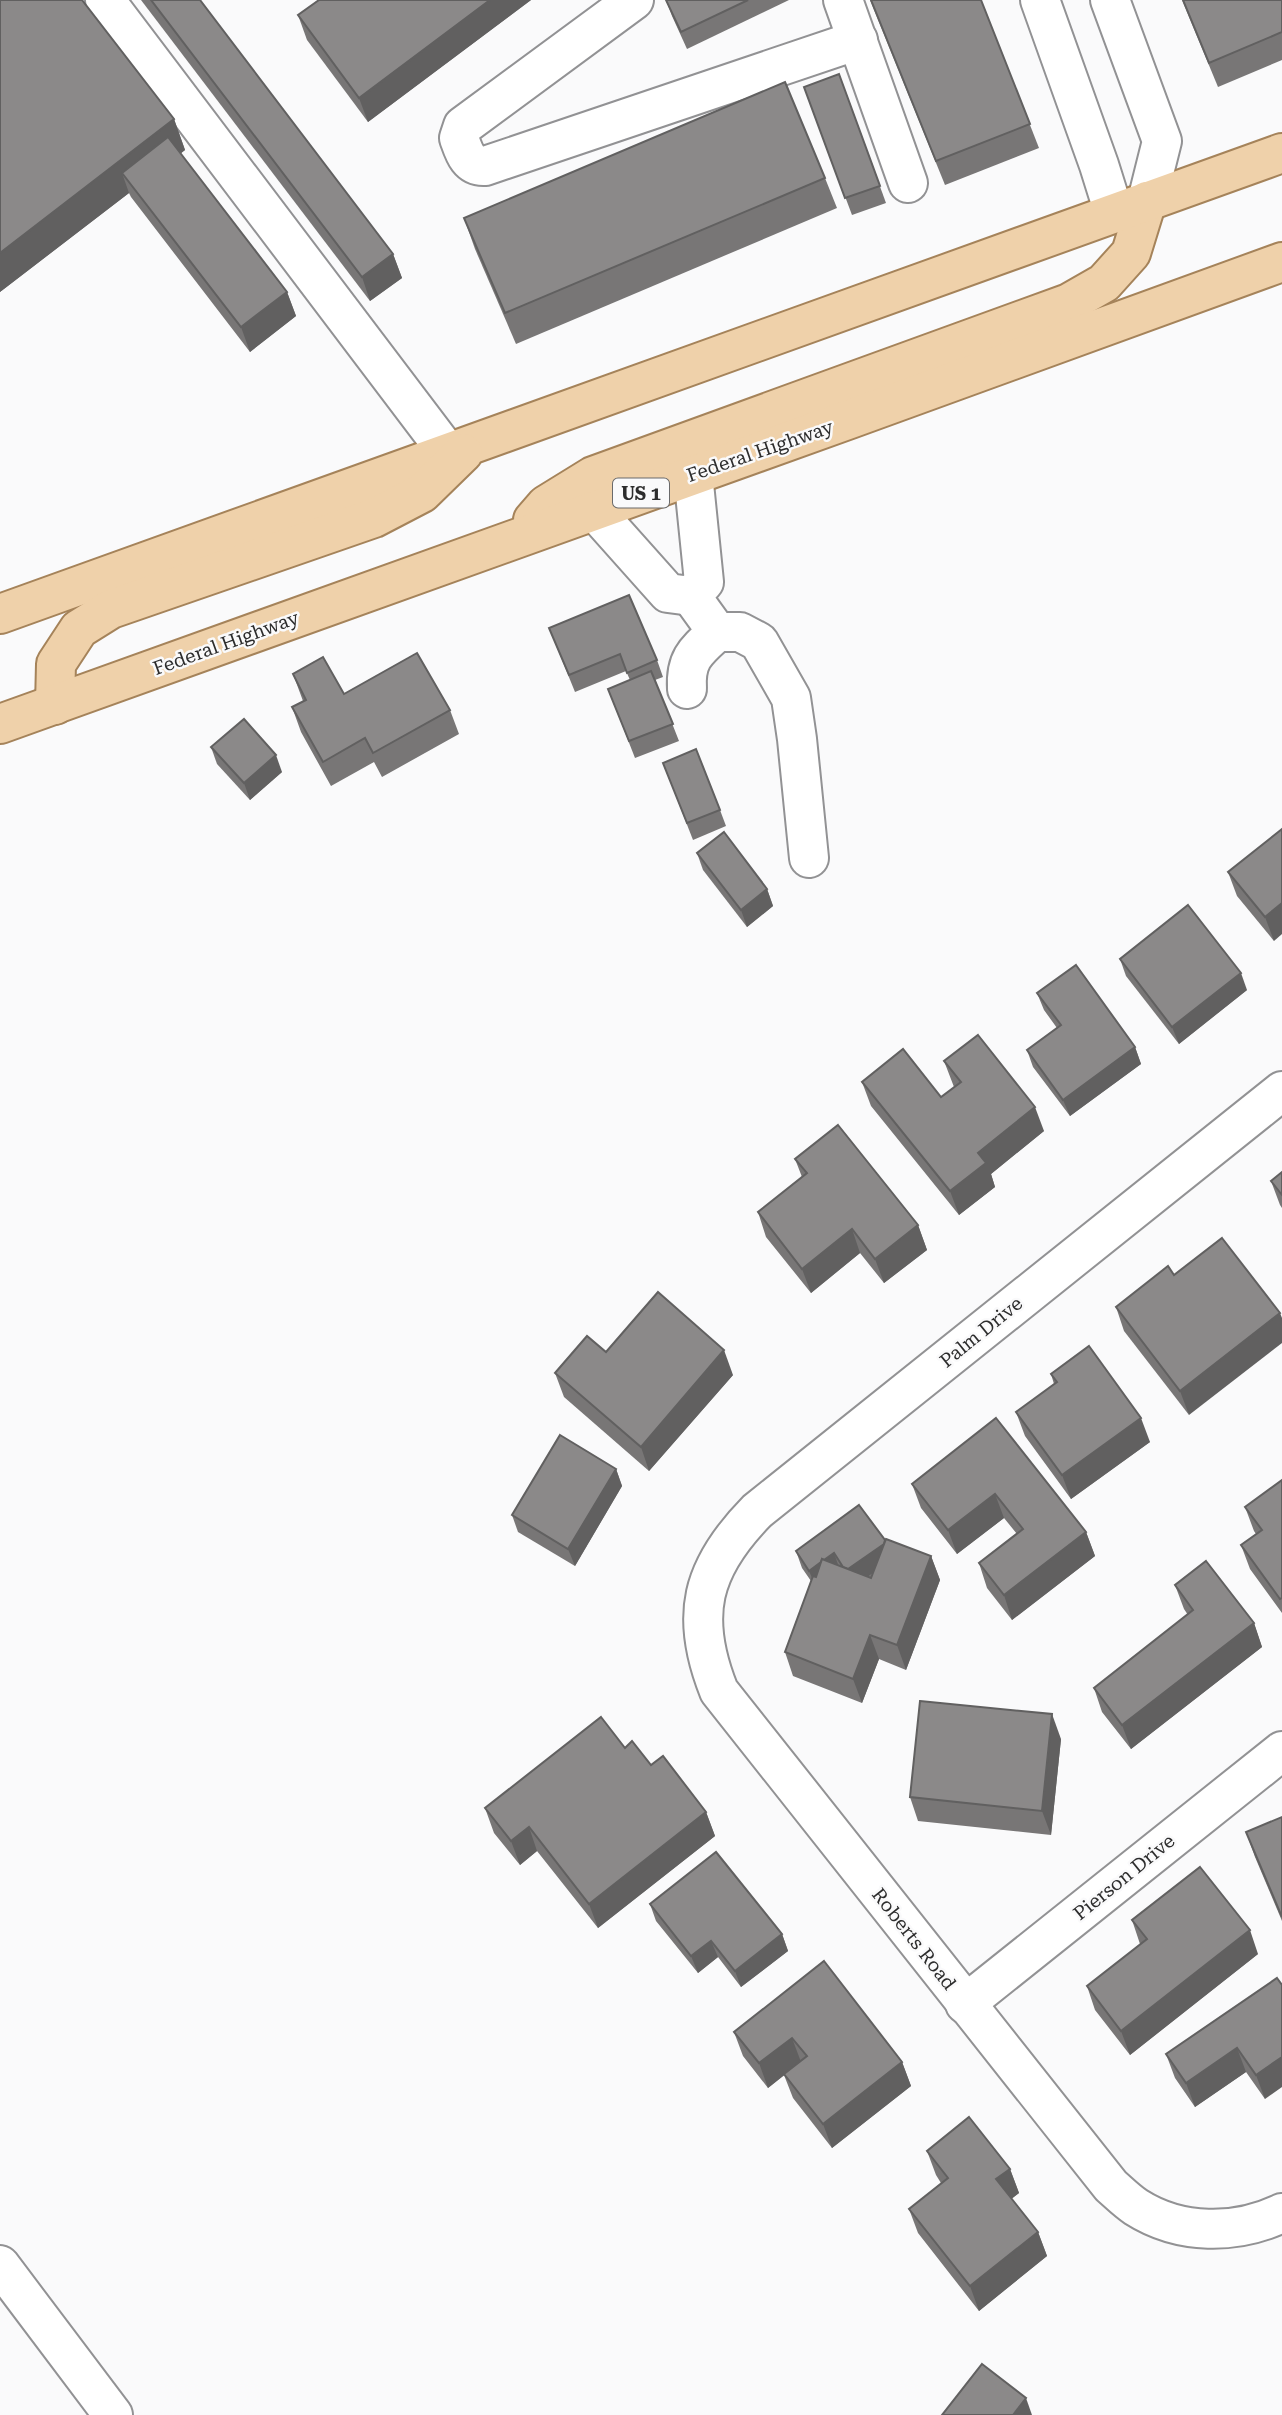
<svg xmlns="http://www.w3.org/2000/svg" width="1282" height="2415" viewBox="0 0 1282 2415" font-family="'Roboto Serif',serif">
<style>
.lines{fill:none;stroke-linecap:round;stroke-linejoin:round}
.minor-casing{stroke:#929294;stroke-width:42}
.major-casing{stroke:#a5835a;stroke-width:42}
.minor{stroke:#fff;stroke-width:38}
.major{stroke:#efd1aa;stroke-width:38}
.wall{fill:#787676}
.shaded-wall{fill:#616060}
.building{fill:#8b8989;stroke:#616060;stroke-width:2}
.labels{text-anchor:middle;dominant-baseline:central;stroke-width:5;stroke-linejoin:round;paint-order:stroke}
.shield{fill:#fafafb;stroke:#6a6a6b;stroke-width:2}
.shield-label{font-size:18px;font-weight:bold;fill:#2d2d2d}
.street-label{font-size:19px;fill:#2d2d2d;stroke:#fafafb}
</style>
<rect width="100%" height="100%" fill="#fafafb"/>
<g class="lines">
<defs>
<g id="minor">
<polyline points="105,0 448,453"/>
<path d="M634,0L463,126L459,138C464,152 468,167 485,166L858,40"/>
<polyline points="843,0 908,183"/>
<polyline points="1040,0 1099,165 1114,213"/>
<polyline points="1110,0 1162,141 1147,201"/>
<polyline points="693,474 704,582 691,596 717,632 740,632 759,642 791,698 797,739 809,858"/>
<polyline points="594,510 668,593 691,596"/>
<path d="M687,689C685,659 696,651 717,632"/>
<path d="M1282,1091L757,1511C701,1568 689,1616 719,1691L1111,2186C1119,2193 1127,2201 1136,2207C1180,2235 1236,2235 1282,2213"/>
<polyline points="965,2004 1282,1751"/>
<polyline points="0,2265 113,2415"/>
</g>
<g id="major">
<polyline points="533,520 546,505 593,476 1069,303 1104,283 1131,253 1147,201"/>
<polyline points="0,614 1282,153"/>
<polyline points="55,705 56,664 79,629 111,609 374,518 422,493 463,453"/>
<polyline points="0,724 850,419 1282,262"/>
</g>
</defs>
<use href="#minor" class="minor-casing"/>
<use href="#major" class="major-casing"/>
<use href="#minor" class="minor"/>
<use href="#major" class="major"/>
</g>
<g class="wall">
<polygon points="0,0 174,119 185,150 180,154 287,292 296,316 250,352 131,197 129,193 0,292"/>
<polygon points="141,0 200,0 393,254 402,278 370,301"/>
<polygon points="319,0 531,0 368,122 307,40 298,15"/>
<polygon points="666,0 789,0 687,49 672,16"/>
<polygon points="870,0 981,0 1039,148 945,185"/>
<polygon points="1182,0 1282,0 1282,60 1218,87"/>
<polygon points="839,74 886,203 852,215 804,87"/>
<polygon points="825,178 837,208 516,344 475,249 464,218"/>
<polygon points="549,628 657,660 663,677 655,680 679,741 635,758 608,689 630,680 626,671 575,692"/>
<polygon points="293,674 344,694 450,710 459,734 382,777 374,762 331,786 301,732 292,707 303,701"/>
<polygon points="211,747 282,772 250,800 217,764"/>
<polygon points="663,763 720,810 726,826 693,840"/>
<polygon points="1282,829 1274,941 1237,896 1228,872"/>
<polygon points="697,853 767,889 773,906 747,927 703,870"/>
<polygon points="1120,959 1247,990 1179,1044 1126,976"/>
<polygon points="1037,993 1135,1047 1141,1064 1070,1116 1033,1067 1027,1050 1057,1028 1044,1010"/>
<polygon points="944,1061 1044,1131 991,1174 995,1187 959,1215 871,1106 862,1082 941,1097 954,1087"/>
<polygon points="795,1159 918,1225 927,1250 884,1283 860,1253 811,1293 766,1237 758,1212 802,1177"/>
<polygon points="1282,1172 1282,1208 1280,1205 1271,1181"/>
<polygon points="1174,1275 1189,1415 1124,1331 1116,1307"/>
<polygon points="555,1373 733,1375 649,1471 564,1397"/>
<polygon points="1051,1374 1150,1442 1071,1499 1025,1436 1016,1412 1054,1384"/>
<polygon points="996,1418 1086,1532 1095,1556 1012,1620 987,1588 979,1563 1017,1534 1004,1518 957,1554 921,1508 912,1484"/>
<polygon points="616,1469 622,1486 575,1566 518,1532 512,1515"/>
<polygon points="1282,1480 1282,1613 1250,1569 1241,1545 1256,1534 1254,1531 1245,1507"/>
<polygon points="885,1540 931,1556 940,1580 906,1670 879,1659 862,1703 793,1676 785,1652 811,1581 802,1568 796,1551"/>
<polygon points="1175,1585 1254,1623 1262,1647 1131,1749 1102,1712 1094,1688 1188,1615 1184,1609"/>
<polygon points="1061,1739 1051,1835 918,1821 910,1797"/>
<polygon points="625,1748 651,1765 706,1812 715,1836 598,1928 537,1851 520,1865 494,1833 485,1808"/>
<polygon points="1282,1817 1282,1921 1255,1857 1246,1832"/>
<polygon points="650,1904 782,1934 788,1951 741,1987 718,1957 698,1973 656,1921"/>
<polygon points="1132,1920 1258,1954 1130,2055 1095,2010 1087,1986 1140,1944"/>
<polygon points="824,1961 902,2062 911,2086 832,2148 793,2098 784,2075 768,2088 743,2056 734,2032"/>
<polygon points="1277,1978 1265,2099 1246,2072 1195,2107 1175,2078 1166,2054"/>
<polygon points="927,2151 1010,2169 1019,2193 1011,2199 1038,2232 1047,2256 979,2311 918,2233 909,2209 941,2183 936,2175"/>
</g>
<g class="shaded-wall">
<polygon points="490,0 531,0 368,122 359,98"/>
<polygon points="174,119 185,150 134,189 122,173 129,193 0,292 0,253"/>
<polygon points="393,254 402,278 370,301 362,277"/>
<polygon points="287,292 296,316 250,352 241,327"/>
<polygon points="276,755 282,772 250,800 244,783"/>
<polygon points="767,889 773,906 747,927 741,910"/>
<polygon points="1282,903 1282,934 1274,941 1265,917"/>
<polygon points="1241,973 1247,990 1179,1044 1172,1027"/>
<polygon points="1135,1047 1141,1064 1070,1116 1063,1100"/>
<polygon points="1035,1107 1044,1131 991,1174 995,1187 959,1215 950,1191 978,1153"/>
<polygon points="918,1225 927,1250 884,1283 875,1259"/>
<polygon points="852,1229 860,1253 811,1293 802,1269"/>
<polygon points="1280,1313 1282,1318 1282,1343 1189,1415 1180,1391"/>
<polygon points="724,1350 733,1375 649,1471 641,1447"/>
<polygon points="1141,1418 1150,1442 1071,1499 1062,1475"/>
<polygon points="616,1469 622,1486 575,1566 568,1549"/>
<polygon points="995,1494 1004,1518 957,1554 948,1530"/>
<polygon points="1086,1532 1095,1556 1012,1620 1004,1595"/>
<polygon points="886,1542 892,1559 852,1588 846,1571"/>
<polygon points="834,1553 840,1570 816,1587 809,1571"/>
<polygon points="931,1556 940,1580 906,1670 897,1645"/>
<polygon points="1254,1623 1262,1647 1131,1749 1122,1725"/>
<polygon points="870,1635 879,1659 862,1703 853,1679"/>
<polygon points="1052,1714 1061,1739 1051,1835 1042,1811"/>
<polygon points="706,1812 715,1836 598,1928 589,1904"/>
<polygon points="529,1827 537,1851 520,1865 511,1841"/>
<polygon points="1250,1930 1258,1954 1130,2055 1121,2031"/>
<polygon points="782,1934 788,1951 741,1987 735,1971"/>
<polygon points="711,1941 718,1957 698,1973 691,1956"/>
<polygon points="792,2038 801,2062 768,2088 759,2063"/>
<polygon points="1237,2048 1246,2072 1195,2107 1186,2083"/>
<polygon points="1282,2057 1282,2087 1265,2099 1256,2075"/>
<polygon points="902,2062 911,2086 832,2148 823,2124"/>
<polygon points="1010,2169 1019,2193 1005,2204 996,2179"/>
<polygon points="1038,2232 1047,2256 979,2311 970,2286"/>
<polygon points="1026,2398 1032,2415 1013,2415"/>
</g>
<g class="building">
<polygon points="0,0 82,0 174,119 0,253"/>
<polygon points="151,0 200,0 393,254 362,277"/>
<polygon points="319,0 490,0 359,98 298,15"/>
<polygon points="666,0 748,0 681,32"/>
<polygon points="871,0 981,0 1030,124 936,161"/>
<polygon points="1183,0 1282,0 1282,32 1209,63"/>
<polygon points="839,74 880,186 845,198 804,87"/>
<polygon points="785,82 825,178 505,313 464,218"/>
<polygon points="168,137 287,292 241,327 122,173"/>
<polygon points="629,595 657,660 627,673 620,654 569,675 549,628"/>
<polygon points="417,653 450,710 373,753 365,738 323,762 292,707 306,700 293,674 323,657 344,694"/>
<polygon points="651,671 673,724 629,741 608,689"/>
<polygon points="244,719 276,755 244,783 211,747"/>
<polygon points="696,749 720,810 687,823 663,763"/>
<polygon points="1282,829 1282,903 1265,917 1228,872"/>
<polygon points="724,832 767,889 741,910 697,853"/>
<polygon points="1188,905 1241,973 1172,1027 1120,959"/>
<polygon points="1076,965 1135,1047 1063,1100 1027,1050 1061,1025 1037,993"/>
<polygon points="978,1035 1035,1107 978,1153 986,1163 950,1191 862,1082 903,1049 941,1097 961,1082 944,1061"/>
<polygon points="838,1125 918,1225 875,1259 852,1229 802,1269 758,1212 807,1173 795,1159"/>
<polygon points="1282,1172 1282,1195 1271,1181"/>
<polygon points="1222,1238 1280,1313 1180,1391 1116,1307 1168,1266 1174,1275"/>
<polygon points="658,1292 724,1350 641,1447 555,1373 587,1336 606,1352"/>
<polygon points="1089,1346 1141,1418 1062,1475 1016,1412 1057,1382 1051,1374"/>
<polygon points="996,1418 1086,1532 1004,1595 979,1563 1023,1529 995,1494 948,1530 912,1484"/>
<polygon points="560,1435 616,1469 568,1549 512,1515"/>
<polygon points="1282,1480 1282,1598 1280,1599 1241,1545 1262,1530 1245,1507"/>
<polygon points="859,1505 885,1540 884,1544 848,1569 843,1567 834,1553 824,1560 822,1559 821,1562 809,1571 796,1551"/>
<polygon points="886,1539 931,1556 897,1645 870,1635 853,1679 785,1652 813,1576 816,1577 822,1559 871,1578"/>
<polygon points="1206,1561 1254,1623 1122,1725 1094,1688 1193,1610 1175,1585"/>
<polygon points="920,1701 1052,1714 1042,1811 910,1797"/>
<polygon points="601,1717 625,1748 632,1741 651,1765 663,1756 706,1812 589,1904 529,1827 511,1841 485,1808"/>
<polygon points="1282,1817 1282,1917 1246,1832"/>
<polygon points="716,1852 782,1934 735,1971 711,1941 691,1956 650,1904"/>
<polygon points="1200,1867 1250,1930 1121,2031 1087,1986 1147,1939 1132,1920"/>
<polygon points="824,1961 902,2062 823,2124 784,2074 807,2056 792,2038 759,2063 734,2032"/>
<polygon points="1277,1978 1282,1985 1282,2057 1256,2075 1237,2048 1186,2083 1166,2054"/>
<polygon points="969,2117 1010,2169 996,2179 1038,2232 970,2286 909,2209 948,2178 927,2151"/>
<polygon points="982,2364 1026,2398 1013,2415 942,2415"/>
</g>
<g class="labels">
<rect class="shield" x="613" y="478.5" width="56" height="29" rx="5"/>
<g class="shield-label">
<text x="641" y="493">US 1</text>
</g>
<g class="street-label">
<text transform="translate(760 451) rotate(-19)">Federal Highway</text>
<text transform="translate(226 643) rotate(-20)">Federal Highway</text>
<text transform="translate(981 1332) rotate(-39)">Palm Drive</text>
<text transform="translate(1124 1877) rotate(-39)">Pierson Drive</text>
<text transform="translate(914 1939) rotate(52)">Roberts Road</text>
</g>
</g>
</svg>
